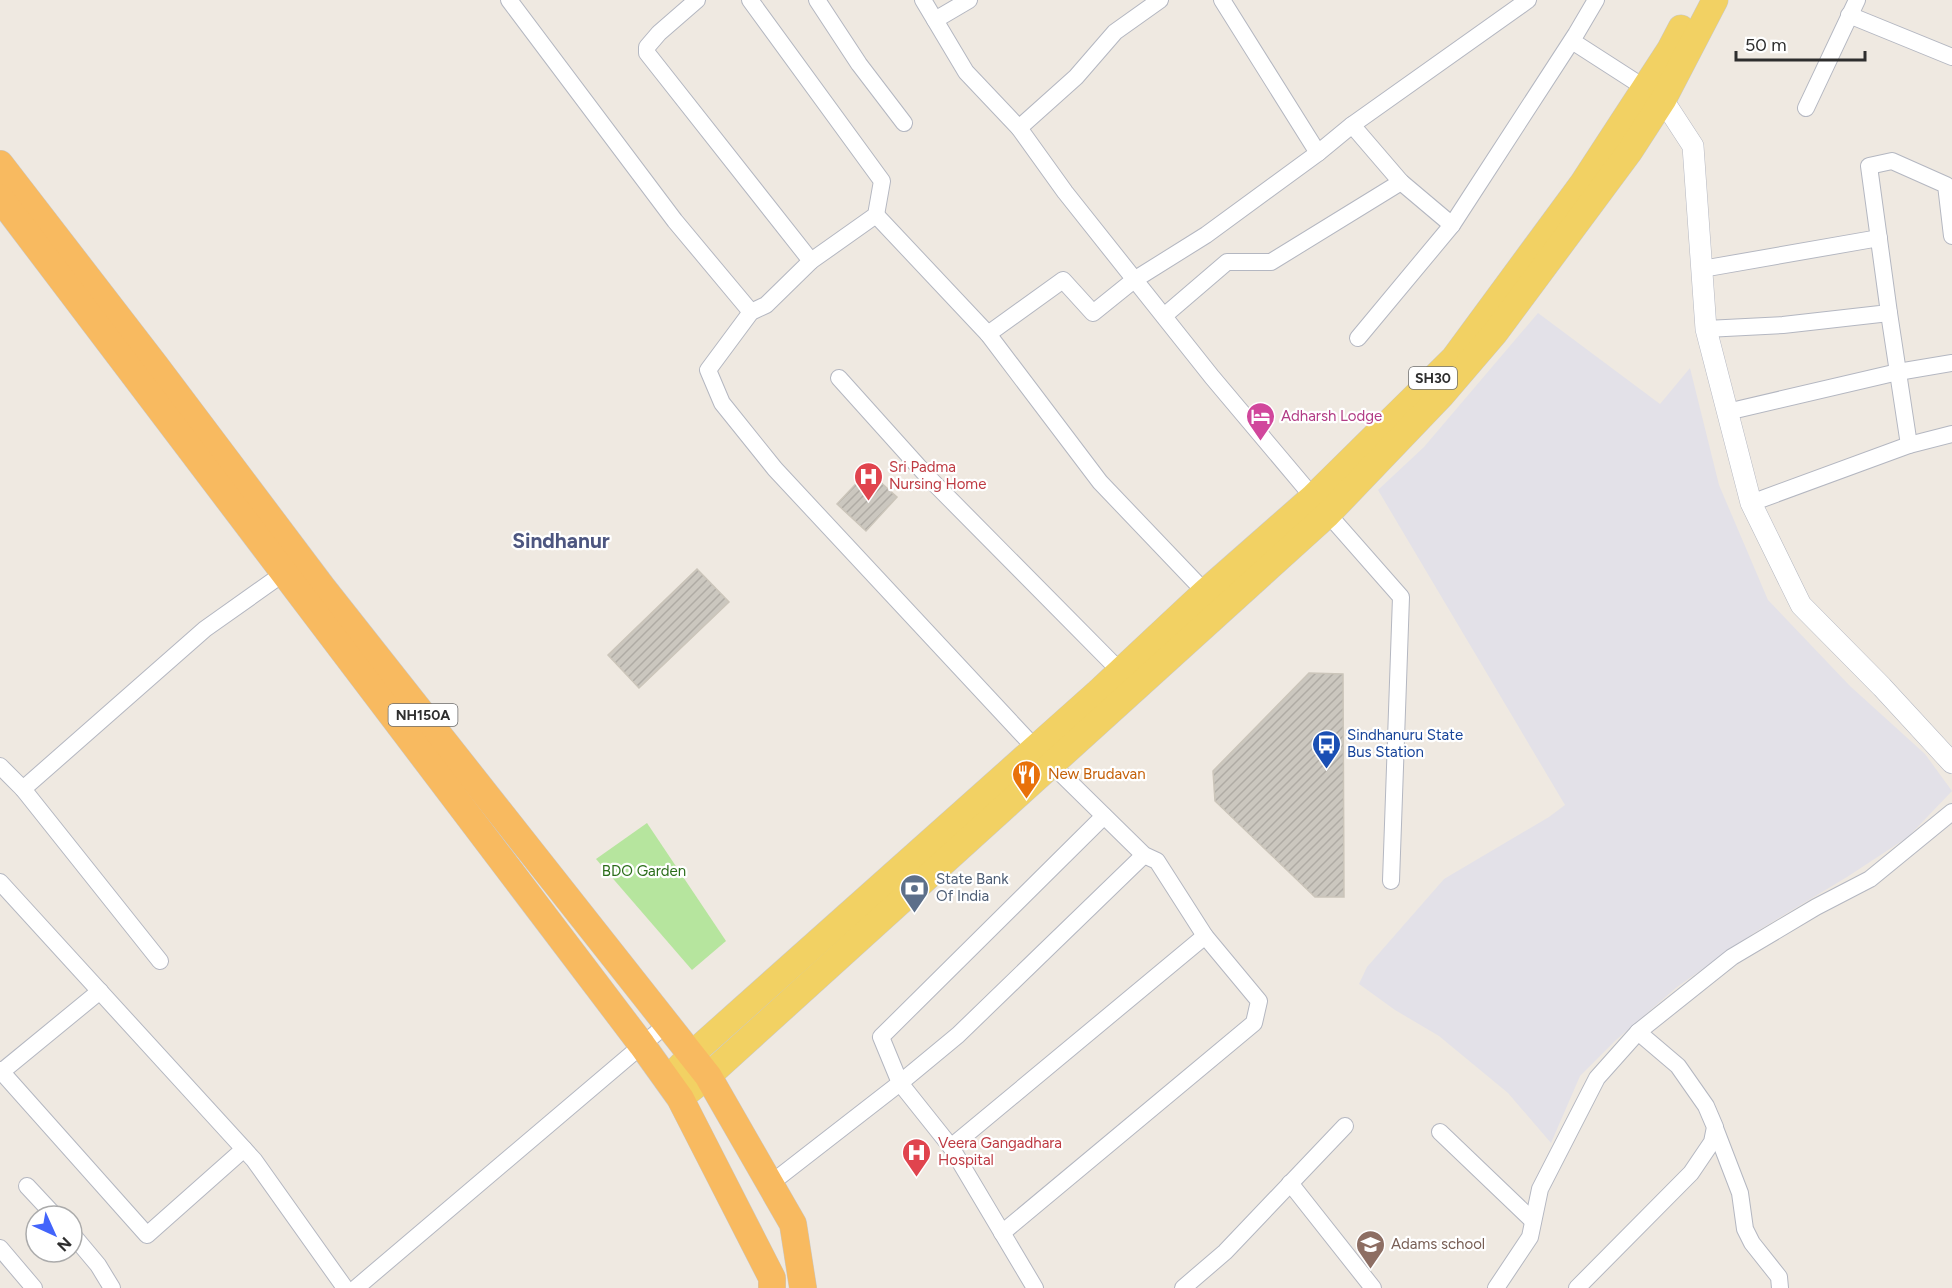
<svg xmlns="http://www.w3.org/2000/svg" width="1952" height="1288" viewBox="0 0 1952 1288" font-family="Figtree,sans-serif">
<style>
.industrial{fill:#e3e1e8}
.park{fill:#b6e59e}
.building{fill:url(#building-hatch);stroke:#cbc5ba;stroke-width:1.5}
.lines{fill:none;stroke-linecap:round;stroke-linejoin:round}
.minor-casing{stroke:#b4b7c1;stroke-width:18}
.tertiary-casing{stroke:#b4b7c1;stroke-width:22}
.primary-casing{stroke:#c9c9c9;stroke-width:27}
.trunk-casing{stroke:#c9c9c9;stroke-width:28}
.minor{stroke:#fff;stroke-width:16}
.tertiary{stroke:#fff;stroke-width:21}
.primary{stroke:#f2d163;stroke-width:26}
.trunk{stroke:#f8ba60;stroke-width:27}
.labels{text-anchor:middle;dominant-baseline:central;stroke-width:4.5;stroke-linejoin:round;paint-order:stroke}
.shield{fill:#fff;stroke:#6d6d6d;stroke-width:1.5}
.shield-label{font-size:14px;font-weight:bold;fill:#2e2e2e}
.hotel-label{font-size:15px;fill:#b23c85;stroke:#fff;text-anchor:start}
.health-label{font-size:15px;fill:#be3a42;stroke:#fff;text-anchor:start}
.transit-label{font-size:15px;fill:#164399;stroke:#fff;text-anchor:start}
.food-label{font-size:15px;fill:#c56008;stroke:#fff;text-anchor:start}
.park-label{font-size:15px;fill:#2c6e1b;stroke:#fff}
.service-label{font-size:15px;fill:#4e5e75;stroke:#fff;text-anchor:start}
.education-label{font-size:15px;fill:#785e54;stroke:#fff;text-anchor:start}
.district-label{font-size:21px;font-weight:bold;fill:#4d5680;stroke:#fff}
</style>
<defs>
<pattern id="building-hatch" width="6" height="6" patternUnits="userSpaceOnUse" patternTransform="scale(1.5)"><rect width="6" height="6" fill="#cbc7bf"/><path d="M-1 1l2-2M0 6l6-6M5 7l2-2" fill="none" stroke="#afaba4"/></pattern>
</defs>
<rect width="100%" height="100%" fill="#efe9e1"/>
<polygon class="industrial" points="1538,313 1660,404 1690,368 1719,485 1768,600 1850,686 1925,754 1952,791 1908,837 1847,877 1754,933 1677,987 1616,1040 1580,1076 1551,1143 1508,1093 1439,1036 1395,1010 1359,984 1367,967 1444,879 1549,817 1565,805 1378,490 1424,447"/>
<polygon class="park" points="647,823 726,941 692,970 596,859"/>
<g class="building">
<polygon points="868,471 897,497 866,531 837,504"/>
<polygon points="697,569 729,602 639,688 608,655"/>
<polygon points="1309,673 1343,674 1344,897 1315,897 1215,801 1213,771"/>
</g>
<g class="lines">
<defs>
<g id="minor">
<polyline points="509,0 675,221 751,312"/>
<polyline points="697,0 659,33 647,47 647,53 811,261"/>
<polyline points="750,0 882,181 876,215 811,261 766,305 751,312 708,370 722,403 775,469 1035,748 1144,855 1157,861 1205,936 1259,1001 1254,1023 1002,1233"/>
<polyline points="817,0 859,64 904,123"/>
<polyline points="923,0 966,72 1019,128 1065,192 1212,377 1313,497 1401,597 1391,881"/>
<polyline points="1222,0 1318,153"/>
<polyline points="1849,15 1952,57"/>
<polyline points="935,20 969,0"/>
<polyline points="1572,41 1645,88"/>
<polyline points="1806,108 1857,0"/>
<polyline points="1352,125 1401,182 1452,225"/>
<polyline points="1019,128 1076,77 1115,32 1160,0"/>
<polyline points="876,215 988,334 1100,482 1205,592"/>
<polyline points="1702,269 1879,238"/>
<polyline points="1889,313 1909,445"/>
<polyline points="1164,316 1227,262 1271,262 1401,182"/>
<polyline points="1706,329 1783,325 1889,313 1869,166 1892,161 1946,185 1952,236"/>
<polyline points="988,334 1063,280 1093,313 1134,280 1206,235 1318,153 1352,125 1528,0"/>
<polyline points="1358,338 1452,225 1576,34 1596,0"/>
<polyline points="839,378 928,477 1120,671"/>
<polyline points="1727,412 1898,372 1952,363"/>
<polyline points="1751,503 1909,445 1952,434"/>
<polyline points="0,766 23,789 160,961"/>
<polyline points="23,789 205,629 284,573"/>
<polyline points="0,882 254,1160 345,1288"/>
<polyline points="0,1070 147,1235 244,1149"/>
<polyline points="0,1073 100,991"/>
<polyline points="1715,1128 1740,1193 1745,1229 1752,1243 1779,1277 1780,1288"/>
<polyline points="1440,1132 1533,1221"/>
<polyline points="951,1147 1205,936"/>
<polyline points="1290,1183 1373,1288"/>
<polyline points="770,1184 900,1083 958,1035 1144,855"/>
<polyline points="27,1186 55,1216"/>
<polyline points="72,1234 98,1265 112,1288"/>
<polyline points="0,1248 34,1288"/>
<polyline points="356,1288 667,1024"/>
<polyline points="1035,1288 951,1147 900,1083 881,1037 1104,816"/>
<polyline points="1183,1288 1225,1252 1345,1126"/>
<polyline points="1496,1288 1530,1237 1540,1189 1597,1078 1638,1032 1732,957 1816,907 1870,879 1952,812"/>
<polyline points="1577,1288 1691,1173 1712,1142 1715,1127 1706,1106 1678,1066 1638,1032"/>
</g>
<polyline id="tertiary" points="1650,92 1663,100 1693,146 1706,329 1751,503 1801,605 1882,687 1952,763"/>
<g id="primary">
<polyline points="667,1080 691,1055 1097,693 1205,592 1313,497 1454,358 1582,184 1670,49 1681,28"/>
<polyline points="680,1098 708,1076 1328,514 1441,396 1495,333 1630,151 1663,100 1715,0"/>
</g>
<g id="trunk">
<polyline points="0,164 155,365 322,587 708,1076 793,1224 803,1288"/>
<polyline points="0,198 642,1045 680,1098 772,1278 772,1288"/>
</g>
</defs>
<use href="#minor" class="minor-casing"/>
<use href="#tertiary" class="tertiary-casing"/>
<use href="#primary" class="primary-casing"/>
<use href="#trunk" class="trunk-casing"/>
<use href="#minor" class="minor"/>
<use href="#tertiary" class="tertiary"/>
<use href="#primary" class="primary"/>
<use href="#trunk" class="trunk"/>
</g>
<defs>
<symbol id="hotel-pin" viewBox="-11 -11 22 30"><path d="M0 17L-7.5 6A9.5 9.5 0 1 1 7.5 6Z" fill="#d1479c" stroke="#fff"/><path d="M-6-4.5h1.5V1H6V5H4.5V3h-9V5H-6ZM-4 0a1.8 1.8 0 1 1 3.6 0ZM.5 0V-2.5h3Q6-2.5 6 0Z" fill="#fff"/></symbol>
<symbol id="hospital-pin" viewBox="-11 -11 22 30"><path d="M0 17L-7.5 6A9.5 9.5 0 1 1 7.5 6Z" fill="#e0444e" stroke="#fff"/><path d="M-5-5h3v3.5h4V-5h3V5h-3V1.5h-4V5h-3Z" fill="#fff"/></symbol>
<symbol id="bus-pin" viewBox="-11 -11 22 30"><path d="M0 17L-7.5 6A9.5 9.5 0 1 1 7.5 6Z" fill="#1a4fb4" stroke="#fff"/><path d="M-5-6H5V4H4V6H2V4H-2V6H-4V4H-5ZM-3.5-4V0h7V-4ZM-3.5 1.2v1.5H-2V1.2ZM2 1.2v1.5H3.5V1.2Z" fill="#fff"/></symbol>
<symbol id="restaurant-pin" viewBox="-11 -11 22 30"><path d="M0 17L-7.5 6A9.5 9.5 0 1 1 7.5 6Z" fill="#e8710a" stroke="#fff"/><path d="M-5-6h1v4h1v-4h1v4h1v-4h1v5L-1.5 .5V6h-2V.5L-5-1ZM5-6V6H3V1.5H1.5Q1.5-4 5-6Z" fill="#fff"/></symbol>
<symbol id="bank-pin" viewBox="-11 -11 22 30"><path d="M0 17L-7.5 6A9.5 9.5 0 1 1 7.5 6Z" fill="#5c6f8a" stroke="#fff"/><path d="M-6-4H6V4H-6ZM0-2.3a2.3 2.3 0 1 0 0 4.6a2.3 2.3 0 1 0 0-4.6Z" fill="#fff"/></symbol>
<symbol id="school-pin" viewBox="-11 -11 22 30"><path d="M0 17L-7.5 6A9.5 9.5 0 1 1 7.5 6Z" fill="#8d6e63" stroke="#fff"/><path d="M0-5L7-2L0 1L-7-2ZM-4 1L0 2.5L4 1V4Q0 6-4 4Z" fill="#fff"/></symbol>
</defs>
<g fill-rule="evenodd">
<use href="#hotel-pin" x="1244" y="400" width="33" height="45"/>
<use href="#hospital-pin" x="852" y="460" width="33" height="45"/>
<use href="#bus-pin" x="1310" y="728" width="33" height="45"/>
<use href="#restaurant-pin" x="1010" y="758" width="33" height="45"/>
<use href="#bank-pin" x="898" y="872" width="33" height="45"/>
<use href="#hospital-pin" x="900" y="1136" width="33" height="45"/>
<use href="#school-pin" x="1354" y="1228" width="33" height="45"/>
</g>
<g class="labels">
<g class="shield">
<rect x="1409" y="367" width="48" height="22" rx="4.5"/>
<rect x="388.5" y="704" width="69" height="22" rx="4.5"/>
</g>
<g class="shield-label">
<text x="1433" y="378">SH30</text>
<text x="423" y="715">NH150A</text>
</g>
<g class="hotel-label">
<text x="1281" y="416">Adharsh Lodge</text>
</g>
<g class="health-label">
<text x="889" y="467">Sri Padma<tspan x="889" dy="17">Nursing Home</tspan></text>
<text x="938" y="1143">Veera Gangadhara<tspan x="938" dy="17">Hospital</tspan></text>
</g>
<g class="transit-label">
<text x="1347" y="735">Sindhanuru State<tspan x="1347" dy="17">Bus Station</tspan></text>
</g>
<g class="food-label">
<text x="1048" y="774">New Brudavan</text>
</g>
<g class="park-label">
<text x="644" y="871">BDO Garden</text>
</g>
<g class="service-label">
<text x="936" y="879">State Bank<tspan x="936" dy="17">Of India</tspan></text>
</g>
<g class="education-label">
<text x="1391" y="1244">Adams school</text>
</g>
<g class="district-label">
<text x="561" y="540">Sindhanur</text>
</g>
</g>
<g transform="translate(54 1234) rotate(135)"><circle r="28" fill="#ffffff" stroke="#ababab" stroke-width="1.5"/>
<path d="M0-4.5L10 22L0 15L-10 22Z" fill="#4264fb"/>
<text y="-9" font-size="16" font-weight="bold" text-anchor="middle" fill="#2e2e2e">N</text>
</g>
<path d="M1736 51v9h129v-9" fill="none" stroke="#2e2e2e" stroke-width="3"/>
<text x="1745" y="51" font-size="18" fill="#2e2e2e" stroke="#ffffff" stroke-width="4.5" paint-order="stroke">50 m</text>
</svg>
